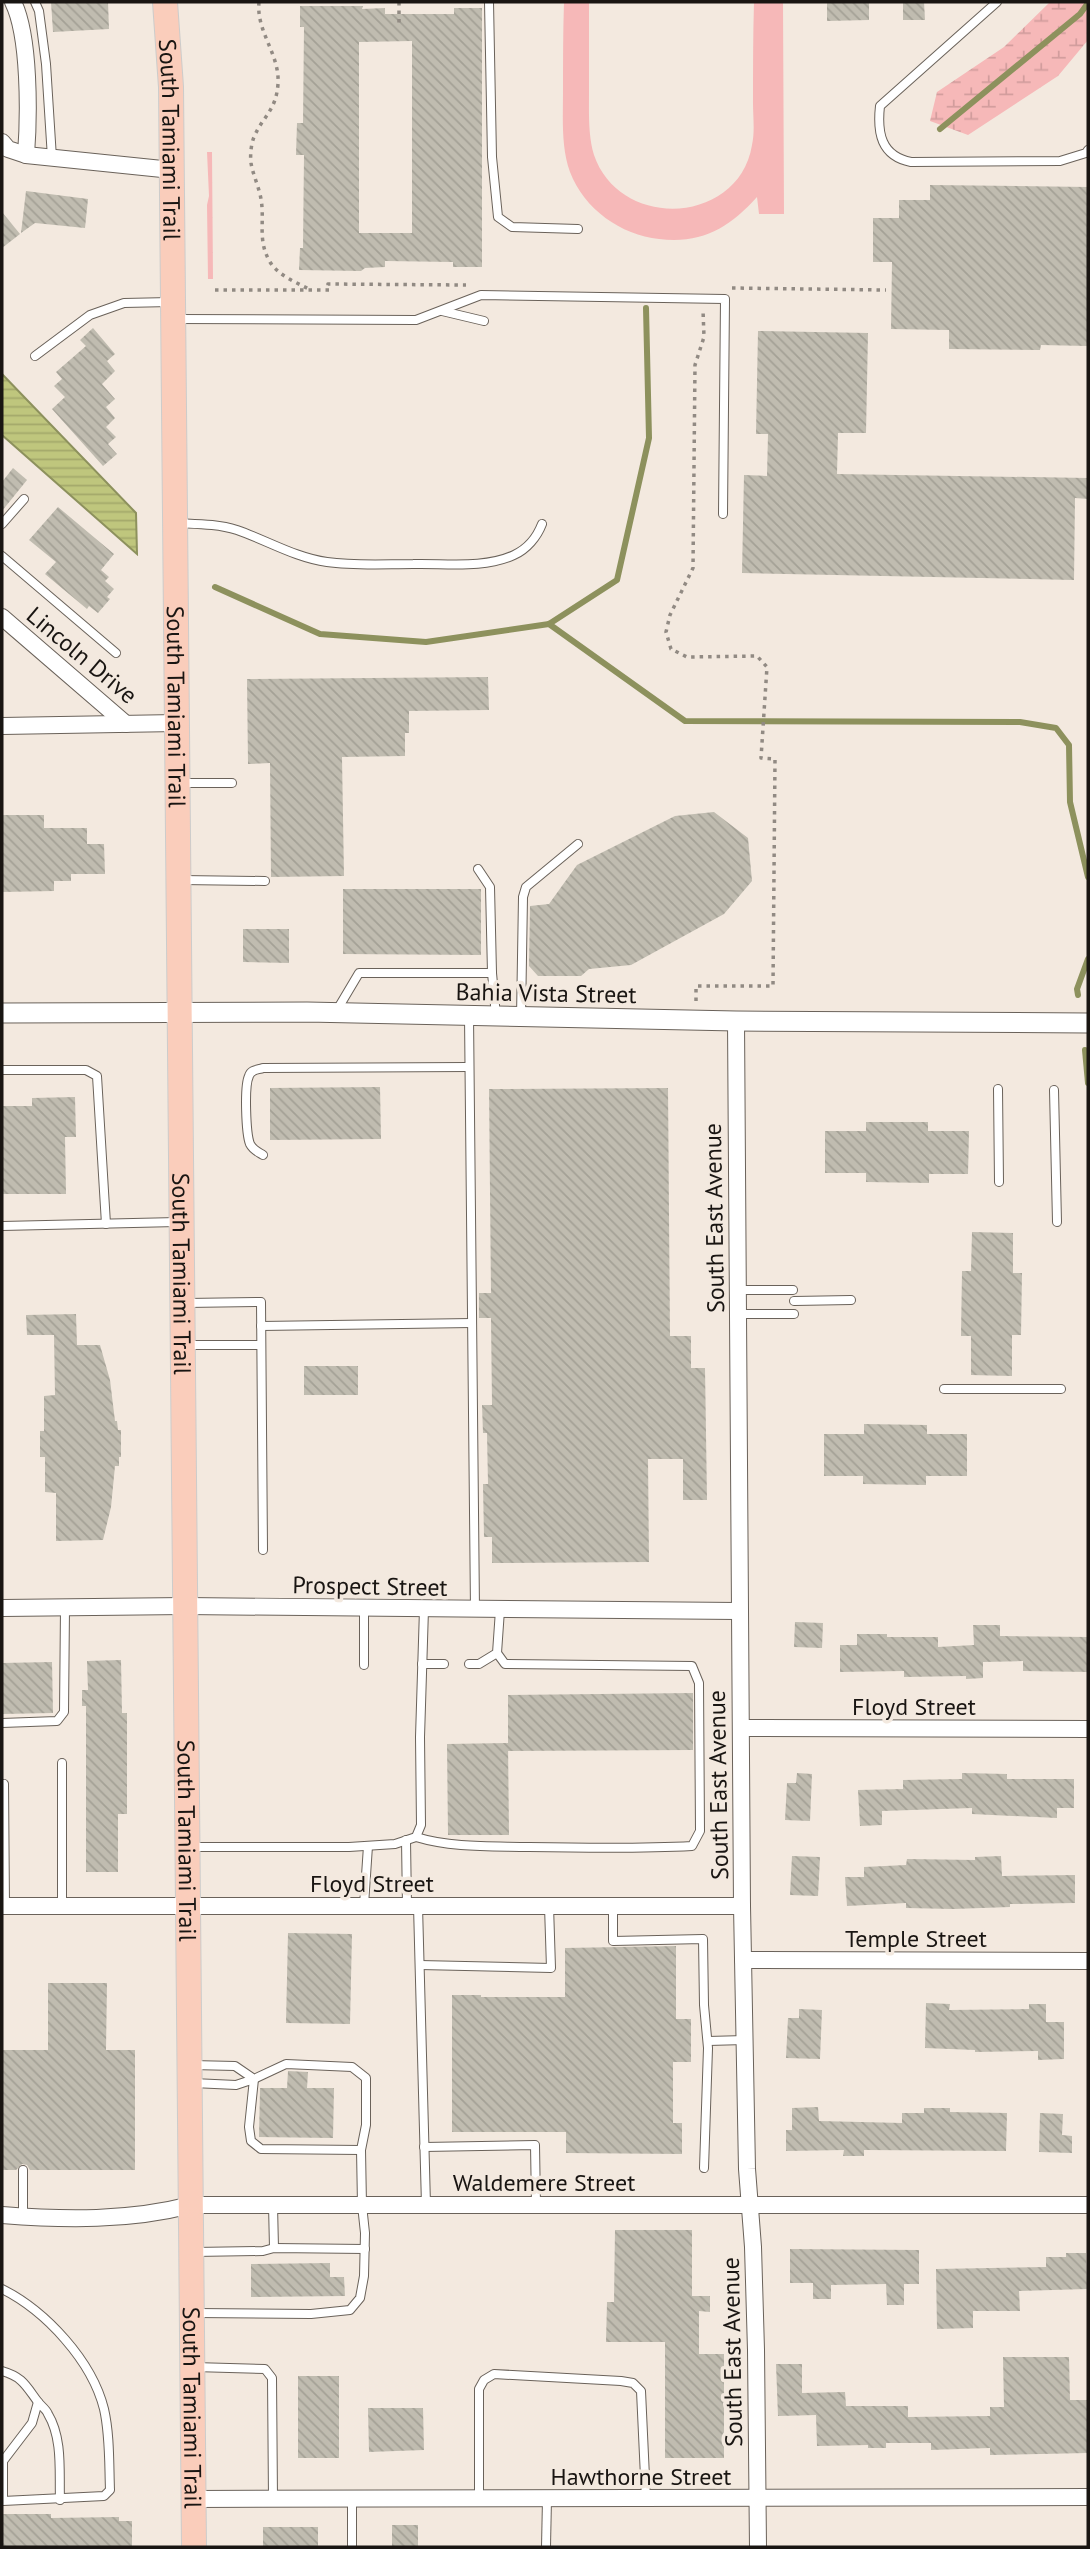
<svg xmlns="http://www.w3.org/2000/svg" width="1090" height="2549" viewBox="0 0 1090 2549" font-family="'PT Sans',sans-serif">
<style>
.grass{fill:url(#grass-tufts)}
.wetland{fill:url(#wetland-marsh)}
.pitch{fill:#f6b8b8}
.water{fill:url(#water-rules);stroke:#8d915d;stroke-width:2}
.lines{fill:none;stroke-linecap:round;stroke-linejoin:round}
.stream{stroke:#8d915d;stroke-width:6}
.building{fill:url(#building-back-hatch);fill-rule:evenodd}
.service-casing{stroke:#6a625a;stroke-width:10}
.minor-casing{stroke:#6a625a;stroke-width:18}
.tertiary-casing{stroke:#6a625a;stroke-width:21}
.primary-casing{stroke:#cccccb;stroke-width:26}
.path{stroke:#918a83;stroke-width:3.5;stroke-dasharray:3.5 5;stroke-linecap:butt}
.service{stroke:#fff;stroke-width:8}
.minor{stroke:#fff;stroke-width:16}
.tertiary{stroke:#fff;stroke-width:19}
.primary{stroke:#facdbb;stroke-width:24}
.labels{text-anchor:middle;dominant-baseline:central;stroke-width:7;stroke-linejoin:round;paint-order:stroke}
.street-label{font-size:24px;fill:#191512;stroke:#f3e9df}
</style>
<defs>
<pattern id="grass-tufts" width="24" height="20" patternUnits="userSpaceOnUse" patternTransform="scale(1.75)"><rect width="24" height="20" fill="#f6b8b8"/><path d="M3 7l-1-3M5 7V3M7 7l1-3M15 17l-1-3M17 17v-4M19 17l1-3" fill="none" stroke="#d29d9d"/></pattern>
<pattern id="wetland-marsh" width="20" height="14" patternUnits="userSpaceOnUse" patternTransform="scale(1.75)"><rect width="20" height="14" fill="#f6b8b8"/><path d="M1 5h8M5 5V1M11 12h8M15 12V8" fill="none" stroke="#d29d9d"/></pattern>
<pattern id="water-rules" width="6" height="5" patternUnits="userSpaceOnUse" patternTransform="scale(1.75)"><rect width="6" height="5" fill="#bfc67d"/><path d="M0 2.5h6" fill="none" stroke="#a4a96b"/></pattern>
<pattern id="building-back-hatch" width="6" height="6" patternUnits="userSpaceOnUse" patternTransform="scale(1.75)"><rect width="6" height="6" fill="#c0bcb0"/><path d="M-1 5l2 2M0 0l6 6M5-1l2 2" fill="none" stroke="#a4a196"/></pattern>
</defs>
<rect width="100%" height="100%" fill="#f3e9df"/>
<polygon class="grass" points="207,152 212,152 213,279 208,279 207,205 209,196"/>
<polygon class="wetland" points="1050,2 1088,2 1088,40 1058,76 968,135 930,121 937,92 1004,47"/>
<path class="pitch" d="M564,2H589C589,32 589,62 589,92C589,113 588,135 594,155C620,231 739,225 752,145C755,132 753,116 753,103C753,69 753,35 754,2H783L784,214H759L757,197C729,228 702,244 659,239C621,235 584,209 570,172C561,147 563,118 563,93C563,62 563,32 564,2Z"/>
<polygon class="water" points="2,374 136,513 137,554 2,435"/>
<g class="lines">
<g class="stream">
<polyline points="940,129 1080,14 1088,3"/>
<polyline points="215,587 320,634 426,642 549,624 617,580 649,438 646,308"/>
<polyline points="549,624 685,721 1020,722 1056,728 1069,745 1070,802 1088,877"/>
<polyline points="1078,995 1077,989 1088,959"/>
<polyline points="1085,1050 1088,1083"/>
</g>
</g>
<g class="building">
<polygon points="51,2 108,2 109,29 53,32"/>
<polygon points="827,2 869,2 869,20 827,21"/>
<polygon points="903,2 924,2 925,20 903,20"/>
<path d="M300,6H363L362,9L385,8V14H454V8H482V267H453V262L385,261V267L365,268L361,271L299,270L300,248H303L304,155H296L297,123H303L304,27H300ZM412,41V233H359V42Z"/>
<polygon points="930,185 1088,187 1088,346 1041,345 1040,350 949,349 949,330 891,329 892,262 873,262 873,218 899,218 899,200 930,200"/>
<polygon points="26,191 88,199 85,228 35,223 21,233"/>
<polygon points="2,212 20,234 2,248"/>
<polygon points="93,328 115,354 107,361 115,371 102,384 115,399 106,407 115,418 106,427 116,437 108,444 117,454 103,466 52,409 65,397 54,386 62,379 56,372 86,346 80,340"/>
<polygon points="758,331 868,333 866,433 838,433 837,474 1088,478 1088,499 1075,498 1074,580 742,573 744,475 767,476 768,434 756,434"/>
<polygon points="13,468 27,480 2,511 2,482"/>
<polygon points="58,507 114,554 101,570 109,577 105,581 114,589 107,597 110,599 98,613 89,606 87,609 45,574 56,562 29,540"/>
<polygon points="488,677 489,710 409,711 409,733 405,733 405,756 342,757 344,876 271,877 270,763 248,764 247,679"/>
<polygon points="714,812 748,838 752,881 724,914 631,965 589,969 581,976 538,976 529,966 530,906 549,904 577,865 675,816"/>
<polygon points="2,815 44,815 44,828 87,828 87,844 104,844 105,874 71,874 71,881 54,881 54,891 2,892"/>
<polygon points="343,889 481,889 481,955 343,954"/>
<polygon points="243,929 289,929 289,963 243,962"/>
<polygon points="380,1087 381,1139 270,1140 270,1088"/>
<polygon points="668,1088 670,1336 691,1336 691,1368 705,1368 707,1500 683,1500 683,1459 648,1459 649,1562 492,1563 492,1537 484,1537 483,1484 488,1484 487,1433 483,1433 482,1405 492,1405 491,1318 479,1318 479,1293 491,1293 489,1089"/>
<polygon points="75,1097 76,1137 65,1137 66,1194 2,1194 2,1106 32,1106 32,1098"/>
<polygon points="866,1122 928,1122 928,1131 969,1131 968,1174 929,1174 929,1183 866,1182 866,1173 825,1173 825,1131 866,1131"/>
<polygon points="972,1232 1013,1233 1013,1273 1022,1273 1021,1335 1012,1335 1012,1376 971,1375 971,1336 961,1336 962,1271 971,1271"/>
<polygon points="76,1314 77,1345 100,1345 110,1380 115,1421 117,1421 118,1430 121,1430 121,1457 119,1457 119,1466 115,1466 111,1507 103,1540 56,1541 56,1493 45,1492 45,1457 40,1457 40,1431 44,1431 44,1396 55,1395 54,1335 27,1335 26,1315"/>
<rect x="304" y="1366" width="54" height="29"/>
<polygon points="864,1424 927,1425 927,1434 967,1434 967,1476 926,1476 926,1485 863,1484 863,1476 824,1476 824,1434 864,1434"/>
<polygon points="795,1622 823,1623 822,1648 794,1647"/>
<polygon points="973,1625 1000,1625 1000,1636 1088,1637 1088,1672 1023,1671 1023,1661 983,1662 983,1678 966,1679 966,1676 904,1677 904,1671 840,1672 840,1645 857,1645 857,1634 887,1634 887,1637 938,1637 938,1647 974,1645"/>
<polygon points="121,1660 122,1713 127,1713 127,1814 118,1814 118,1872 86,1872 86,1706 82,1706 82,1690 88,1690 87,1661"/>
<polygon points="52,1662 53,1713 2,1714 2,1663"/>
<polygon points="693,1693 693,1750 508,1751 508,1695"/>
<polygon points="508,1743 509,1835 448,1835 447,1744"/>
<polygon points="797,1773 812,1774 810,1821 785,1820 787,1783 796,1783"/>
<polygon points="962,1773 1007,1774 1007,1779 1074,1779 1074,1808 1057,1808 1057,1818 972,1814 972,1808 882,1811 882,1825 860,1826 858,1790 903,1789 903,1780 962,1779"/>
<polygon points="792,1856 820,1857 818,1896 790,1895"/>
<polygon points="1001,1856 1002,1876 1075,1875 1075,1903 1010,1904 1010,1907 953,1909 906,1908 906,1903 847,1906 845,1877 864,1877 864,1867 906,1865 907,1859 975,1860 975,1857"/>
<polygon points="288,1933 352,1934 350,2024 286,2023"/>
<polygon points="676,1946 676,2019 691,2019 691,2062 673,2062 673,2123 682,2123 682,2154 566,2153 566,2132 452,2132 452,1995 481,1995 481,1997 565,1997 565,1948"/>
<polygon points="48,1983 107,1983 106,2050 135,2050 135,2170 30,2170 27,2165 22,2164 16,2170 2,2170 2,2050 48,2050"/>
<polygon points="926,2003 950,2004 949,2010 1029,2009 1029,2004 1046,2004 1046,2022 1064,2022 1064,2059 1038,2060 1038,2051 975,2052 975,2050 925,2048"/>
<polygon points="799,2009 822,2010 820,2059 786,2058 788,2018 799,2018"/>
<polygon points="288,2071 308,2072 307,2088 334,2088 333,2138 259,2137 260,2088 287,2088"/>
<polygon points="818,2107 819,2121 902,2123 902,2113 924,2113 924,2108 950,2108 950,2112 1007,2113 1006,2151 864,2150 864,2156 843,2156 844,2150 786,2151 786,2130 792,2130 792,2108"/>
<polygon points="1040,2113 1063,2114 1062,2135 1072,2136 1072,2153 1039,2152"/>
<polygon points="615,2230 692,2230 692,2296 710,2296 710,2312 699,2311 699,2354 724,2354 724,2458 665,2458 665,2342 606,2342 607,2302 614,2302"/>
<polygon points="790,2249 919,2250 919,2284 904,2284 904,2305 887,2305 886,2284 831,2285 831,2299 813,2299 813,2283 790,2283"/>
<polygon points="1066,2253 1086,2253 1087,2289 1019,2291 1020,2311 973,2311 973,2328 937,2329 936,2269 1046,2267 1046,2257 1066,2257"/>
<polygon points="330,2263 330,2277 344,2277 345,2296 251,2297 251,2264"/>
<polygon points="1003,2357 1069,2357 1070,2400 1088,2400 1088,2453 990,2455 990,2448 931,2450 931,2443 886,2443 886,2448 868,2448 868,2445 817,2446 816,2415 778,2416 776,2364 802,2364 802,2393 845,2392 846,2406 908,2406 908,2417 990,2416 990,2407 1004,2407"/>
<rect x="298" y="2376" width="41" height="82"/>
<polygon points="368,2408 423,2408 424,2450 369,2452"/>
<polygon points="2,2514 51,2514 51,2518 119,2517 119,2521 132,2521 132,2547 2,2547"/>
<rect x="392" y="2525" width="26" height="22"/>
<rect x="263" y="2527" width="55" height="20"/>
</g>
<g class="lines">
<defs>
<g id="service">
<polyline points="35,2 39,11 46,64 52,158"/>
<polyline points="489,2 492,157 498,217 512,227 578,229"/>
<path d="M997,2L880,106C877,133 881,156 911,162L1060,161L1086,153L1088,150"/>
<polyline points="442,311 484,321"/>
<polyline points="176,319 416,320 481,295 725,299 723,514"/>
<polyline points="35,356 90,315 124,303 170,302"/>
<path d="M178,523C198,524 218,524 237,530C266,540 296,558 327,562C355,566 385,564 413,564C445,563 484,569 514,555C527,549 537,537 542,524"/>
<polyline points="2,524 24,499"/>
<polyline points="2,556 116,653"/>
<polyline points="180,783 232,783"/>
<polyline points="478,869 490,887 492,973 496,1016"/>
<polyline points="181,880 265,881"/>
<polyline points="337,1010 359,973 492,973"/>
<polyline points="469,1016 475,1610"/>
<polyline points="521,1017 523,897 526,887 578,844"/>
<polyline points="2,1070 86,1070 97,1076 106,1224"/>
<polyline points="998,1089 999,1182"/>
<polyline points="1054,1090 1057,1222"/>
<path d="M263,1155C258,1152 253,1150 250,1144C246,1134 244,1086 249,1076C251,1069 258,1070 263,1068L469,1067"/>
<polyline points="2,1226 177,1222"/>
<polyline points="738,1290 793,1290"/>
<polyline points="794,1301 851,1300"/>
<polyline points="186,1303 261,1302 263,1550"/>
<polyline points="739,1314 794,1314"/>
<polyline points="261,1326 472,1323"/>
<polyline points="186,1345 261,1345"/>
<polyline points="944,1389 1061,1389"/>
<polyline points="422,1664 444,1664"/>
<polyline points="469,1664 479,1664 497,1653 500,1610"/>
<polyline points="364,1665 364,1608"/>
<polyline points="2,1723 57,1721 64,1712 65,1608"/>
<polyline points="62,1763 62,1905"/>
<polyline points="2,1785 4,1784 5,1906"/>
<path d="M416,1837C452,1848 491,1846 529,1847C583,1848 638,1849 692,1846L700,1831L699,1683L692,1666L505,1664L497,1653"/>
<polyline points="406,1840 407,1906"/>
<polyline points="191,1847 349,1847 395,1844 416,1837 421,1825 420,1737 424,1609"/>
<polyline points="364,1905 368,1846"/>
<polyline points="418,1906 426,2205"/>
<polyline points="613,1907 613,1941 703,1939 704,2005 708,2048 704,2168"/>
<polyline points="420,1965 551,1968 549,1906"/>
<polyline points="708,2041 745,2040"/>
<polyline points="192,2065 235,2066 254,2079 286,2064 352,2067 366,2078 366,2125 361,2150 362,2205 365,2233 364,2276 360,2298 350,2310 311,2314 196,2313"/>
<polyline points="193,2083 236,2085 254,2079 249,2127 251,2141 261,2149 361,2150"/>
<polyline points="424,2147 535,2145 536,2205"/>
<polyline points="23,2170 23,2217"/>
<polyline points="273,2205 274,2248"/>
<polyline points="194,2252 263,2251 274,2248 365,2249"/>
<path d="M2,2289C46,2311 92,2361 104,2409C110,2435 109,2464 110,2490L104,2496L3,2501V2461L32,2423L38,2402"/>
<polyline points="194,2367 265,2369 272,2378 273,2499"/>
<path d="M2,2371C23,2377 26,2386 38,2402C41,2406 46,2409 48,2414C63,2439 59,2472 60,2500"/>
<polyline points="479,2499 479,2389 484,2380 494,2374 621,2381 633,2383 641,2391 646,2499"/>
<polyline points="352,2547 352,2499"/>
<polyline points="546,2547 547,2499"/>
</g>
<g id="minor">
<path d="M13,2C30,36 29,116 26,155"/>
<polyline points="2,142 8,149 26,155 172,170"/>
<polyline points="2,617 126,724"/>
<polyline points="2,726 177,723"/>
<polyline points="736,1021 742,1906 747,2169 753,2247 756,2350 758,2547"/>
<polyline points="2,1608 185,1606 738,1611"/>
<polyline points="741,1728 1088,1729"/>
<polyline points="2,1906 742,1906"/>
<polyline points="743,1960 1088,1961"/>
<path d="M2,2215C65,2220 129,2221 191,2205H1088"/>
<polyline points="194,2499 1088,2497"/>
</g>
<polyline id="tertiary" points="2,1013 307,1012 736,1021 1088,1023"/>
<g id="primary">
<path id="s1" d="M165,2L171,87L194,2547"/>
</g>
</defs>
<use href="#service" class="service-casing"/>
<use href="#minor" class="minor-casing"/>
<use href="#tertiary" class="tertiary-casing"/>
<use href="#primary" class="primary-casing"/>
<g class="path">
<path d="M259,2C256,32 280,54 278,84C276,111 263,116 254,137C251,144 250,156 251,163C253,175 259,187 261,199C265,222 257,240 270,262C278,275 295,282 309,289"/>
<polyline points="399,2 399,23"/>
<polyline points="732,288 886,290"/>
<polyline points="215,290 329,290 328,284 466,285"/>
<polyline points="696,1001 696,986 773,986 775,759 761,758 767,667 757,656 687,657 671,649 666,632 670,615 693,568 695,365 704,337 703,310"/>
</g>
<use href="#service" class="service"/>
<use href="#minor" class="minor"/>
<use href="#tertiary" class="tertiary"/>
<use href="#primary" class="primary"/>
</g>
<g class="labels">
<g class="street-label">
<text stroke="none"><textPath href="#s1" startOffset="138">South Tamiami Trail</textPath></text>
<text transform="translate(82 655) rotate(40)">Lincoln Drive</text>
<text stroke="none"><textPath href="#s1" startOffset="705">South Tamiami Trail</textPath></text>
<text transform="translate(546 993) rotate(1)">Bahia Vista Street</text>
<text transform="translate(714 1218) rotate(-91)">South East Avenue</text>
<text stroke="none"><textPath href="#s1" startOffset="1272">South Tamiami Trail</textPath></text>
<text transform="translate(370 1586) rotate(1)">Prospect Street</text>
<text x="914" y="1706">Floyd Street</text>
<text transform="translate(718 1785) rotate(-91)">South East Avenue</text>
<text stroke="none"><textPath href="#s1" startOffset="1839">South Tamiami Trail</textPath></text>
<text x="372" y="1883">Floyd Street</text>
<text x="916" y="1938">Temple Street</text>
<text x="544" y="2182">Waldemere Street</text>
<text transform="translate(732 2352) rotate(-91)">South East Avenue</text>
<text stroke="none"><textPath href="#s1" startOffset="2406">South Tamiami Trail</textPath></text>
<text x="641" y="2476">Hawthorne Street</text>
</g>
</g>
<rect width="1090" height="2549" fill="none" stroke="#191512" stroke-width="7"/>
</svg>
